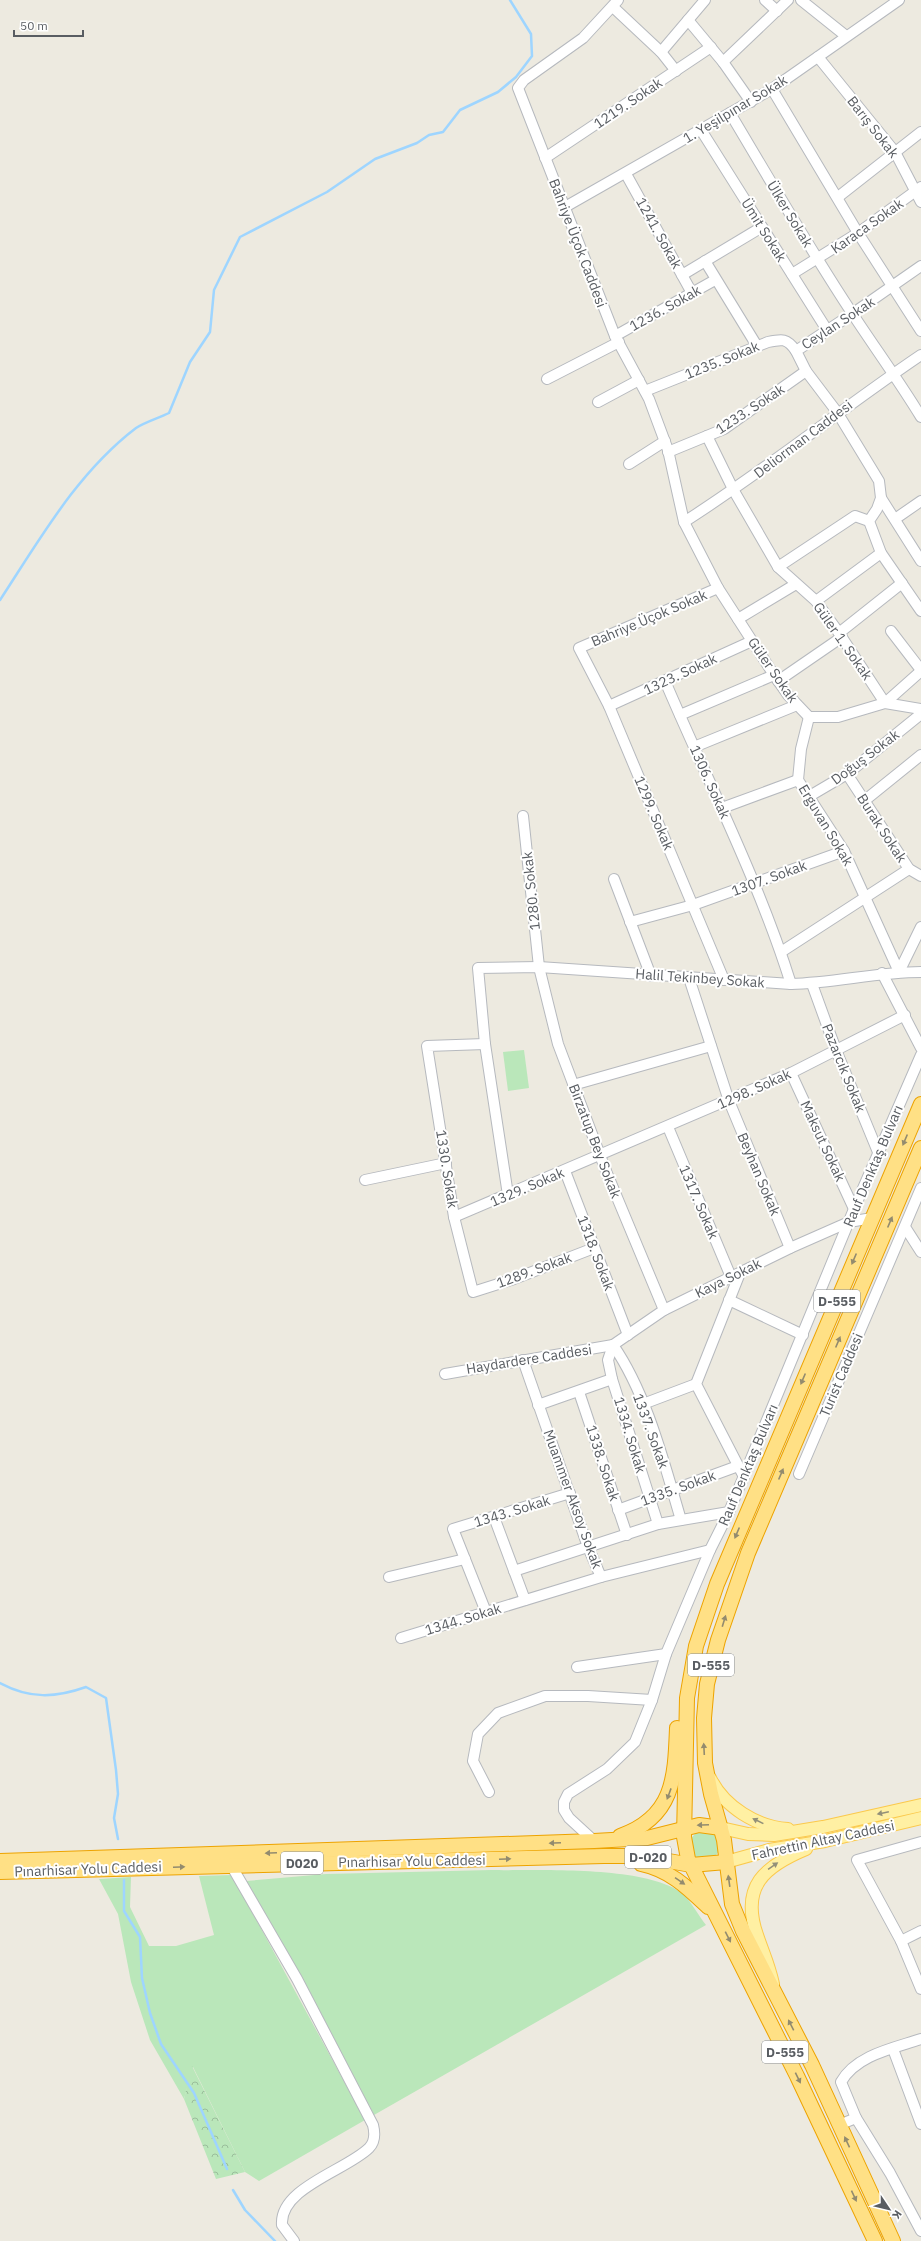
<svg xmlns="http://www.w3.org/2000/svg" width="921" height="2241" viewBox="0 0 921 2241" font-family="'IBM Plex Sans',sans-serif">
<style>
.grass{fill:#bae7ba}
.forest{fill:url(#forest-crowns)}
.lines{fill:none;stroke-linecap:round;stroke-linejoin:round}
.stream{stroke:#9ed5ff;stroke-width:2.5}
.minor-casing{stroke:#b6b9be;stroke-width:12}
.major-casing{stroke:#fbc94c;stroke-width:14}
.highway-casing{stroke:#eda300;stroke-width:16}
.minor{stroke:#fff;stroke-width:10}
.major{stroke:#fff0a3;stroke-width:12}
.highway{stroke:#ffe085;stroke-width:14}
.oneway{fill:#938b6e}
.oneway2{fill:#939079}
.labels{text-anchor:middle;dominant-baseline:central;stroke-width:4;stroke-linejoin:round;paint-order:stroke}
.shield{fill:#fff;stroke:#8b8e91;stroke-width:1}
.shield-label{font-size:13px;font-weight:bold;fill:#595d62}
.street-label{font-size:14px;fill:#595d62;stroke:#fff}
</style>
<defs>
<pattern id="forest-crowns" width="20" height="18" patternUnits="userSpaceOnUse"><rect width="20" height="18" fill="#bae7ba"/><path d="M2 6a3 3 0 1 1 6 0M12 15a3 3 0 1 1 6 0" fill="none" stroke="#9abe9b"/></pattern>
</defs>
<rect width="100%" height="100%" fill="#edeae0"/>
<g class="grass">
<polygon points="524,1050 529,1088 508,1091 503,1052"/>
<circle cx="705" cy="1845" r="15"/>
<path d="M491,1870C538,1871 650,1865 684,1895C692,1903 699,1916 706,1925L374,2115L315,2003L246,1881L326,1874Z"/>
<polygon points="232,1875 365,2120 259,2181 245,2172 193,2067 184,2099 150,2040 131,1982 118,1914 99,1879 131,1877 130,1907 149,1946 176,1946 214,1935 199,1876"/>
</g>
<polygon class="forest" points="192,2066 245,2172 216,2179 184,2099"/>
<g class="lines">
<g class="stream">
<path d="M0,600C40,539 77,473 136,428C145,422 159,418 169,413L190,362L210,332L214,290L240,237L327,192L375,159L417,143L429,135L443,132L460,110L498,92L516,77L532,56L531,34L510,0"/>
<path d="M0,1683C30,1699 55,1698 86,1687L106,1698L116,1770L118,1794L114,1818L118,1839"/>
<polyline points="124,1880 124,1911 140,1937 142,1978 150,2013 161,2044 194,2093 227,2169"/>
<polyline points="233,2190 245,2210 275,2241"/>
</g>
<defs>
<g id="minor">
<polyline points="618,0 583,38 524,80 518,88 615,336 649,399 668,450 684,522 718,588 774,675 788,695 809,717 838,717 885,703 921,709"/>
<polyline points="765,0 777,11"/>
<polyline points="801,0 846,36"/>
<polyline points="613,7 661,52 676,71"/>
<polyline points="688,20 723,62 751,102"/>
<polyline points="661,52 705,0"/>
<polyline points="818,57 895,152 921,202"/>
<polyline points="723,62 788,0"/>
<polyline points="772,89 858,233 921,331"/>
<path d="M730,113C770,180 809,248 852,313C875,348 899,381 921,417"/>
<polyline points="701,130 827,330"/>
<polyline points="545,158 711,47"/>
<polyline points="626,174 692,293"/>
<polyline points="838,197 921,132"/>
<polyline points="565,207 772,89 899,0"/>
<polyline points="705,261 757,346"/>
<polyline points="921,266 852,314 796,351 806,371 837,412 879,481 881,498 877,509 869,521 881,553 921,611"/>
<polyline points="792,274 858,233 921,187"/>
<polyline points="682,275 762,227"/>
<polyline points="615,336 715,280"/>
<polyline points="547,379 619,342"/>
<path d="M645,391L768,342C782,339 787,338 796,351"/>
<polyline points="598,402 639,380"/>
<polyline points="707,436 734,491 778,567 816,601 839,633 885,703 921,671"/>
<polyline points="668,452 724,429 806,371"/>
<polyline points="629,464 665,441"/>
<polyline points="881,498 921,561"/>
<polyline points="895,519 921,501"/>
<path d="M684,522C766,470 841,409 921,355"/>
<polyline points="778,567 855,516 869,521"/>
<polyline points="718,588 579,648 609,706 724,980"/>
<polyline points="816,601 881,553"/>
<polyline points="738,619 796,584"/>
<polyline points="891,631 921,670"/>
<polyline points="839,633 902,583"/>
<path d="M665,681C708,782 758,879 791,984"/>
<polyline points="778,681 842,637"/>
<polyline points="609,706 752,641"/>
<polyline points="680,715 774,675"/>
<polyline points="809,717 801,749 798,780 844,851 899,972"/>
<polyline points="694,747 797,705"/>
<polyline points="847,774 909,869 921,876"/>
<polyline points="808,797 847,774 921,714"/>
<polyline points="864,801 921,755"/>
<polyline points="722,808 798,780"/>
<polyline points="523,816 539,967 558,1044 606,1171 664,1310"/>
<polyline points="614,879 651,976"/>
<polyline points="630,922 693,905 844,851"/>
<polyline points="781,952 909,869"/>
<polyline points="899,972 921,927"/>
<polyline points="882,973 921,1048"/>
<polyline points="689,978 729,1101 790,1248"/>
<polyline points="812,984 836,1050 878,1152"/>
<polyline points="485,1044 427,1046 454,1217 473,1292 514,1279 594,1248"/>
<polyline points="791,1073 854,1209"/>
<polyline points="573,1085 711,1046"/>
<polyline points="668,1127 731,1277"/>
<polyline points="565,1171 628,1335"/>
<polyline points="365,1180 446,1163"/>
<path d="M508,1195L485,1044L478,968L539,967L791,984C835,983 877,972 921,972"/>
<polyline points="454,1217 791,1073 905,1015"/>
<polyline points="905,1227 921,1252"/>
<polyline points="740,1273 696,1384 744,1477"/>
<polyline points="729,1300 803,1335"/>
<path d="M613,1345C647,1394 664,1463 681,1520"/>
<polyline points="613,1345 608,1360 612,1379 658,1524"/>
<polyline points="523,1360 588,1547 601,1577"/>
<polyline points="445,1374 613,1345 664,1310 790,1248 849,1222 872,1218"/>
<polyline points="579,1392 627,1535"/>
<polyline points="643,1404 696,1384"/>
<polyline points="538,1405 612,1379"/>
<polyline points="799,1474 921,1188"/>
<polyline points="618,1510 738,1466"/>
<polyline points="494,1517 525,1600"/>
<polyline points="514,1571 658,1524 729,1512"/>
<polyline points="389,1577 465,1559"/>
<polyline points="486,1612 453,1529 570,1493"/>
<polyline points="401,1638 601,1577 710,1550"/>
<polyline points="577,1667 666,1654"/>
<polyline points="489,1792 473,1761 478,1734 498,1713 545,1696 588,1696 652,1700"/>
<polyline points="594,1841 569,1818 564,1810 564,1802 568,1794 607,1769 635,1742 652,1700 666,1654 710,1550 729,1512 854,1209 921,1055"/>
<polyline points="921,1842 857,1860 901,1941 921,1989"/>
<path d="M231,1865L297,1979L373,2125C375,2133 375,2142 369,2148C347,2170 279,2188 282,2225L294,2241"/>
<polyline points="901,1941 921,1931"/>
<polyline points="893,2049 921,2124"/>
<polyline points="856,2118 890,2173 921,2231"/>
<path d="M839,2125L856,2118L841,2082C856,2055 894,2048 921,2039"/>
</g>
<g id="major">
<path d="M710,1778C724,1807 757,1827 788,1829"/>
<polyline points="721,1828 748,1834 774,1835 823,1827 921,1805"/>
<polyline points="726,1862 769,1850 825,1841 921,1818"/>
<path d="M773,1984C769,1965 763,1953 757,1935C740,1886 765,1866 806,1849"/>
</g>
<g id="highway">
<path d="M620,1836C674,1817 675,1778 677,1728"/>
<polyline points="0,1861 594,1841 647,1838 699,1825 721,1828"/>
<path d="M641,1864C670,1870 688,1888 708,1907"/>
<polyline points="0,1872 604,1856 641,1856 691,1865 726,1862"/>
<polyline points="875,2241 797,2076 688,1859 684,1837 687,1698 696,1646 717,1584 921,1104"/>
<polyline points="893,2241 812,2065 743,1931 732,1904 724,1840 711,1794 705,1763 704,1718 707,1684 718,1640 748,1553 921,1148"/>
</g>
</defs>
<use href="#minor" class="minor-casing"/>
<use href="#major" class="major-casing"/>
<use href="#highway" class="highway-casing"/>
<use href="#minor" class="minor"/>
<use href="#major" class="major"/>
<use href="#highway" class="highway"/>
</g>
<defs><path id="oneway-solid" d="M-6-.8H1V-3.2L6.5 0L1 3.2V.8H-6Z"/></defs>
<g class="oneway">
<use href="#oneway-solid" transform="translate(905 1140) rotate(113)"/>
<use href="#oneway-solid" transform="translate(890 1222) rotate(-67)"/>
<use href="#oneway-solid" transform="translate(854 1259) rotate(113)"/>
<use href="#oneway-solid" transform="translate(838 1342) rotate(-67)"/>
<use href="#oneway-solid" transform="translate(803 1379) rotate(113)"/>
<use href="#oneway-solid" transform="translate(781 1474) rotate(-67)"/>
<use href="#oneway-solid" transform="translate(737 1533) rotate(113)"/>
<use href="#oneway-solid" transform="translate(724 1621) rotate(-73)"/>
<use href="#oneway-solid" transform="translate(704 1749) rotate(-93)"/>
<use href="#oneway-solid" transform="translate(669 1794) rotate(110)"/>
<use href="#oneway-solid" transform="translate(703 1825) rotate(178)"/>
<use href="#oneway-solid" transform="translate(555 1843) rotate(178)"/>
<use href="#oneway-solid" transform="translate(271 1853) rotate(178)"/>
<use href="#oneway-solid" transform="translate(505 1859) rotate(-2)"/>
<use href="#oneway-solid" transform="translate(179 1867) rotate(-2)"/>
<use href="#oneway-solid" transform="translate(680 1881) rotate(34)"/>
<use href="#oneway-solid" transform="translate(729 1881) rotate(-98)"/>
<use href="#oneway-solid" transform="translate(728 1937) rotate(63)"/>
<use href="#oneway-solid" transform="translate(791 2025) rotate(-117)"/>
<use href="#oneway-solid" transform="translate(798 2078) rotate(64)"/>
<use href="#oneway-solid" transform="translate(847 2142) rotate(-115)"/>
<use href="#oneway-solid" transform="translate(854 2196) rotate(65)"/>
</g>
<g class="oneway2">
<use href="#oneway-solid" transform="translate(883 1813) rotate(168)"/>
<use href="#oneway-solid" transform="translate(758 1821) rotate(-154)"/>
<use href="#oneway-solid" transform="translate(773 1866) rotate(-35)"/>
</g>
<g class="labels">
<g class="shield">
<rect x="814" y="1290" width="46" height="22" rx="3"/>
<rect x="688" y="1654" width="46" height="22" rx="3"/>
<rect x="625" y="1846" width="46" height="22" rx="3"/>
<rect x="281" y="1852" width="42" height="22" rx="3"/>
<rect x="762" y="2041" width="46" height="22" rx="3"/>
</g>
<g class="shield-label">
<text x="837" y="1301">D-555</text>
<text x="711" y="1665">D-555</text>
<text x="648" y="1857">D-020</text>
<text x="302" y="1863">D020</text>
<text x="785" y="2052">D-555</text>
</g>
<g class="street-label">
<text transform="translate(628 103) rotate(-34)">1219. Sokak</text>
<text transform="translate(735 109) rotate(-31)">1. Yeşilpınar Sokak</text>
<text transform="translate(873 127) rotate(52)">Barış Sokak</text>
<text transform="translate(790 214) rotate(59)">Ülker Sokak</text>
<text transform="translate(867 226) rotate(-35)">Karaca Sokak</text>
<text transform="translate(764 230) rotate(58)">Ümit Sokak</text>
<text transform="translate(659 233) rotate(61)">1241. Sokak</text>
<text transform="translate(578 243) rotate(69)">Bahriye Üçok Caddesi</text>
<text transform="translate(665 308) rotate(-29)">1236. Sokak</text>
<text transform="translate(838 323) rotate(-33)">Ceylan Sokak</text>
<text transform="translate(722 360) rotate(-22)">1235. Sokak</text>
<text transform="translate(750 409) rotate(-33)">1233. Sokak</text>
<text transform="translate(803 439) rotate(-37)">Deliorman Caddesi</text>
<text transform="translate(649 618) rotate(-23)">Bahriye Üçok Sokak</text>
<text transform="translate(843 641) rotate(55)">Güler 1. Sokak</text>
<text transform="translate(773 670) rotate(55)">Güler Sokak</text>
<text transform="translate(680 674) rotate(-25)">1323. Sokak</text>
<text transform="translate(865 757) rotate(-37)">Doğuş Sokak</text>
<text transform="translate(710 782) rotate(66)">1306. Sokak</text>
<text transform="translate(654 813) rotate(67)">1299. Sokak</text>
<text transform="translate(826 825) rotate(59)">Erguvan Sokak</text>
<text transform="translate(882 828) rotate(57)">Burak Sokak</text>
<text transform="translate(769 878) rotate(-20)">1307. Sokak</text>
<text transform="translate(531 891) rotate(-96)">1280. Sokak</text>
<text transform="translate(700 978) rotate(4)">Halil Tekinbey Sokak</text>
<text transform="translate(844 1068) rotate(68)">Pazarcık Sokak</text>
<text transform="translate(754 1089) rotate(-24)">1298. Sokak</text>
<text transform="translate(595 1141) rotate(69)">Birzatup Bey Sokak</text>
<text transform="translate(823 1141) rotate(65)">Maksut Sokak</text>
<text transform="translate(873 1166) rotate(-67)">Rauf Denktaş Bulvarı</text>
<text transform="translate(447 1169) rotate(81)">1330. Sokak</text>
<text transform="translate(759 1174) rotate(67)">Beyhan Sokak</text>
<text transform="translate(527 1187) rotate(-23)">1329. Sokak</text>
<text transform="translate(699 1202) rotate(67)">1317. Sokak</text>
<text transform="translate(596 1253) rotate(69)">1318. Sokak</text>
<text transform="translate(534 1270) rotate(-20)">1289. Sokak</text>
<text transform="translate(728 1278) rotate(-26)">Kaya Sokak</text>
<text transform="translate(529 1359) rotate(-9)">Haydardere Caddesi</text>
<text transform="translate(841 1375) rotate(-67)">Turist Caddesi</text>
<text transform="translate(651 1431) rotate(70)">1337. Sokak</text>
<text transform="translate(630 1435) rotate(73)">1334. Sokak</text>
<text transform="translate(603 1463) rotate(72)">1338. Sokak</text>
<text transform="translate(748 1465) rotate(-67)">Rauf Denktaş Bulvarı</text>
<text transform="translate(678 1488) rotate(-20)">1335. Sokak</text>
<text transform="translate(573 1499) rotate(70)">Muammer Aksoy Sokak</text>
<text transform="translate(512 1511) rotate(-17)">1343. Sokak</text>
<text transform="translate(463 1619) rotate(-17)">1344. Sokak</text>
<text transform="translate(823 1840) rotate(-12)">Fahrettin Altay Caddesi</text>
<text transform="translate(412 1861) rotate(-1)">Pınarhisar Yolu Caddesi</text>
<text transform="translate(88 1869) rotate(-2)">Pınarhisar Yolu Caddesi</text>
</g>
</g>
<g transform="translate(889 2209) rotate(125)" stroke="#ffffff" stroke-width="3" paint-order="stroke">
<path d="M0-3L7 15L0 10L-7 15Z" fill="#595d62"/>
<text y="-6" font-size="11" font-weight="bold" text-anchor="middle" fill="#595d62">K</text>
</g>
<path d="M14 30v6h69v-6" fill="none" stroke="#595d62" stroke-width="2"/>
<text x="20" y="30" font-size="12" fill="#595d62" stroke="#ffffff" stroke-width="3" paint-order="stroke">50 m</text>
</svg>
